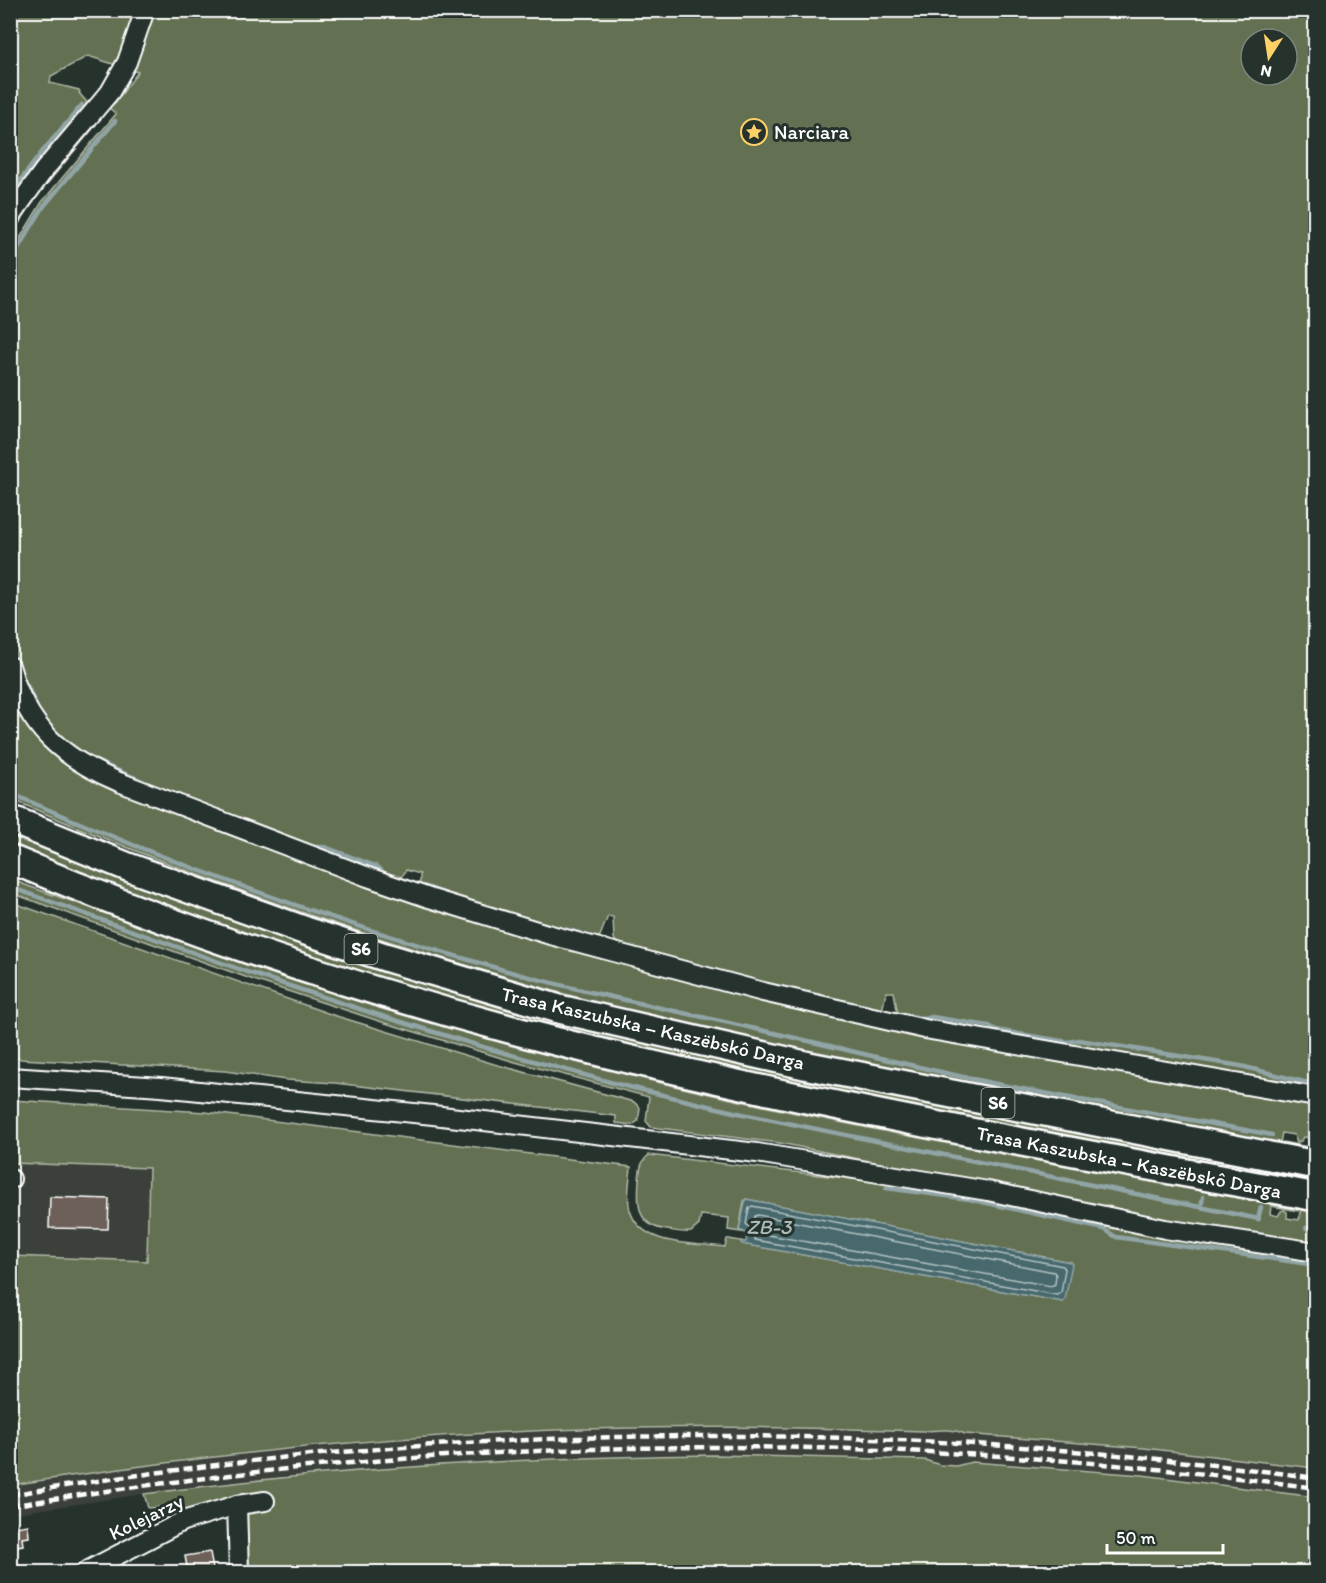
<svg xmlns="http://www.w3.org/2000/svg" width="1326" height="1583" viewBox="0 0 1326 1583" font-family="Itim,sans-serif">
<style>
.built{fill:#3b403a}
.green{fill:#637051;stroke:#b1b8a8;stroke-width:1.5;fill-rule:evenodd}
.water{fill:#47696d;stroke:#91a5a7;stroke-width:1.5}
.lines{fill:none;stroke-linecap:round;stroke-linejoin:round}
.shore{stroke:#b5c3c5;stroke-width:1.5}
.stream{stroke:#91a5a7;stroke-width:4.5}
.building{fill:#6c6058;stroke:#fff;stroke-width:1.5}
.minor-casing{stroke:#fff;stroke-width:22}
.highway-casing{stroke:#fff;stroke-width:32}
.minor{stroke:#26332d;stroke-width:18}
.highway{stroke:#26332d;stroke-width:27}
.rail{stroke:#fff;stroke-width:4.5;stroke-dasharray:9 4.5;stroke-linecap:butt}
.labels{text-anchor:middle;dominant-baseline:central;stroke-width:6;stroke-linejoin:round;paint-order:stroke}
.shield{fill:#26332d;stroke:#bec2c0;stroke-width:1.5}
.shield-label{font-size:18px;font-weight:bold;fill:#fff}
.poi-label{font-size:20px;fill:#fff;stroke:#26332d;text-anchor:start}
.street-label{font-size:20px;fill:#fff;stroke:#26332d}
.water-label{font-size:21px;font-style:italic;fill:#acbcbd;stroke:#26332d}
</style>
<rect width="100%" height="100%" fill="#26332d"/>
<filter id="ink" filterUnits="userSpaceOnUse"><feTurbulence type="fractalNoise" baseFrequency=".0167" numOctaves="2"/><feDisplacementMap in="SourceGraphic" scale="12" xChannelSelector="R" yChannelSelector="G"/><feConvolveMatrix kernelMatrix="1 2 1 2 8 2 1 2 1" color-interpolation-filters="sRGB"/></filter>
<g filter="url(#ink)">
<g class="built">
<polygon points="11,1163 149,1167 147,1261 11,1256"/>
<polygon points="714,1427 924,1431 942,1429 957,1430 965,1434 1072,1441 1215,1456 1316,1468 1315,1497 1142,1475 973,1462 956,1466 940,1465 925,1459 855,1457 644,1455 441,1464 301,1475 184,1488 11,1514 11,1485 159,1463 297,1448 436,1436 583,1429"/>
</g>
<g class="green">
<path d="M11,11H1315V1091L995,1035L988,1030L932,1020L924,1022L898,1015L894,992H886L883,1007L879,1012L618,947L614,938L613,917L608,916L600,936L593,940L420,886V874L406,870C400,884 386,880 377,870L118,774L67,745L32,705L18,664L11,631V253L42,202L116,114L108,107L115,103L138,72L88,56L51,76L50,83L79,90L80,92L79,93L86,101V106L35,167L11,201ZM1251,39H1287V75H1251Z"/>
<polygon points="100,115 95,126 37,196 11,236 11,230 35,194"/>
<path d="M19,718L26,719L61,757L551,941L1315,1102V1150L1282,1143L1283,1142L1309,1147L1311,1138L1303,1137L1301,1141L1297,1143L1294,1135L1282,1133L1280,1143C1145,1118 1011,1093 876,1066C794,1049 711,1033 630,1012C418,955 212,887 11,799L10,721Z"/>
<polygon points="10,831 236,918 1315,1176 1315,1185 901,1107 563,1031 382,980 227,929 11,847"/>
<path d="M10,879C39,891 70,900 99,911C258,970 419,1022 584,1064C819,1124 1060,1164 1299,1209L1298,1211L1271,1206L1270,1214L1278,1216L1281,1211L1284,1210L1287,1212V1218L1299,1220L1301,1209L1315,1212V1247L1244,1237L780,1143L651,1127L646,1121L649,1097L515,1062L382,1022L251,979L11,893Z"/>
<polygon points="11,902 333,1015 494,1064 634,1102 640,1108 638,1121 632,1125 616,1123 616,1116 335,1083 286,1080 225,1071 21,1059 11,1056"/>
<path d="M11,1100L205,1112L631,1167C630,1180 626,1197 630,1210C640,1247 694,1243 725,1247L727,1239H729L746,1242H741L743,1244L1063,1302L1070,1262L746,1199L744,1201L739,1230L748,1233L728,1230L729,1218L701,1215L699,1225L691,1232C683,1233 675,1231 667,1230C637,1226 637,1205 639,1180C640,1170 640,1162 649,1155L964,1192L1315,1258V1468L1144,1448L965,1434C953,1428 938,1430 924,1431C810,1427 697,1426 583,1429C391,1435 200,1455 11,1485V1256L147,1261L149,1168L11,1163Z"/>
<path d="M715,1455L925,1460L940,1465L956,1466L972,1462L1142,1475L1315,1497V1572H250L243,1497L186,1511L162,1507L148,1508L144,1494C334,1468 524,1457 715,1455Z"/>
</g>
<polygon class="water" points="746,1199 1070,1262 1072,1264 1065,1300 1063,1302 742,1244 741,1242 746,1242 747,1233 739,1230"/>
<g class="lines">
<g class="shore">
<polygon points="752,1206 1063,1266 1065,1269 1061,1293 1057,1295 755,1240 752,1230 746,1224 749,1208"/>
<polygon points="758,1215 1054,1272 1056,1275 1055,1284 1051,1286 763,1234 754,1221 755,1216"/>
</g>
<g class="stream">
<polyline points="10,194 42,152 82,105"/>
<polyline points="10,261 44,206 115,121"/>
<polyline points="27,685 37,708"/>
<polyline points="96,761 140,780"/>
<path d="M10,793C167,863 328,920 493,967C580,992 668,1009 756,1029C833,1046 910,1066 987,1082C1082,1101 1177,1117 1272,1135"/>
<polyline points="313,847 325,847 378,867 384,873 398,878"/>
<polyline points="423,886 446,894"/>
<polyline points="10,887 250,973 372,1013 483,1047 617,1084 738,1113 1259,1219"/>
<polyline points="540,923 579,933"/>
<polyline points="901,1014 925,1019 932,1017 989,1026 996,1030 1068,1042 1079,1040 1241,1066 1316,1085"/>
<polyline points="886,1188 969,1199 1104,1229 1116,1237 1316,1265"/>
<polyline points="1201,1207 1203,1197"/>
<polyline points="1258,1219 1261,1207"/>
<polyline points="1306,1228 1316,1230"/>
</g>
</g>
<g class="building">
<polygon points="50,1197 109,1199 108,1229 49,1228"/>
<polygon points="15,1521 16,1527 28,1525 29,1537 22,1538 23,1545 10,1547 10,1522"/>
<polygon points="210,1552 213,1570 207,1571 207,1572 188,1572 185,1556"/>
</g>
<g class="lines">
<defs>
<g id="minor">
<polyline points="10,217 44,170 110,92 127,62 145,10"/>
<path d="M10,666C27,728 62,758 119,782L368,877L429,898L547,934L763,992L925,1029L1316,1097"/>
<polyline points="10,1077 161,1087 433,1115 757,1153 988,1191 1165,1229 1316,1252"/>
<polyline points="10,1179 11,1179"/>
<polyline points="237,1505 239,1572"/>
<polyline points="85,1572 183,1521 237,1505 265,1501"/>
</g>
<g id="highway">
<polyline points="10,819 128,867 306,931 388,958 559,1009 809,1066 1316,1165"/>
<path d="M10,859C185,932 367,993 551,1040C803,1104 1060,1149 1316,1197"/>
</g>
</defs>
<use href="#minor" class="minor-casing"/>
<use href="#highway" class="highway-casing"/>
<use href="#minor" class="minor"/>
<use href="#highway" class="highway"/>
<g class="rail">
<path d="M10,1495C441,1421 884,1418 1316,1478"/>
<path d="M10,1506C442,1434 882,1428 1316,1488"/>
</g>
</g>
</g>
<defs>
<symbol id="sight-ring" viewBox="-11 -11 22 22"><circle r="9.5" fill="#26332d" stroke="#ffd166" stroke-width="1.5"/><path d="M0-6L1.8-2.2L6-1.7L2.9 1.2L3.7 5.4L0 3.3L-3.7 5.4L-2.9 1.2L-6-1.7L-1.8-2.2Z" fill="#ffd166"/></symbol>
</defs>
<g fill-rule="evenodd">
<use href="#sight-ring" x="739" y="117" width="30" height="30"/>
</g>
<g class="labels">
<g class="shield">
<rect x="344.5" y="934" width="33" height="30" rx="4.5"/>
<rect x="981.5" y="1088" width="33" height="30" rx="4.5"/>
</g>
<g class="shield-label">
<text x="361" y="949">S6</text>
<text x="998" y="1103">S6</text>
</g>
<g class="poi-label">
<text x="774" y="132">Narciara</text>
</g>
<g class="street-label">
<text transform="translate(653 1028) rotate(13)">Trasa Kaszubska – Kaszëbskô Darga</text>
<text transform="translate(1129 1162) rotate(11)">Trasa Kaszubska – Kaszëbskô Darga</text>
<text transform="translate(146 1517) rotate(-26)">Kolejarzy</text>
</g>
<g class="water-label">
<text x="769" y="1226">ZB-3</text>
</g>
</g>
<rect width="1326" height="1583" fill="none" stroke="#26332d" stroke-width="36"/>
<rect x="18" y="18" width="1290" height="1547" fill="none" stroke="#fff" stroke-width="2" filter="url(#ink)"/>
<g transform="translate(1269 57) rotate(192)"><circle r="28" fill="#26332d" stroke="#7d8581" stroke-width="1.5"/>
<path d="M0-4.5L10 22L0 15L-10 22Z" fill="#ffd166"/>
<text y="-9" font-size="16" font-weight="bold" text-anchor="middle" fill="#ffffff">N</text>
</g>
<path d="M1107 1544v9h116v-9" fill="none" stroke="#ffffff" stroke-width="3"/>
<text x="1116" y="1544" font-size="18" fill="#ffffff" stroke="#26332d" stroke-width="4.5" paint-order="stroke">50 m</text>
</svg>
